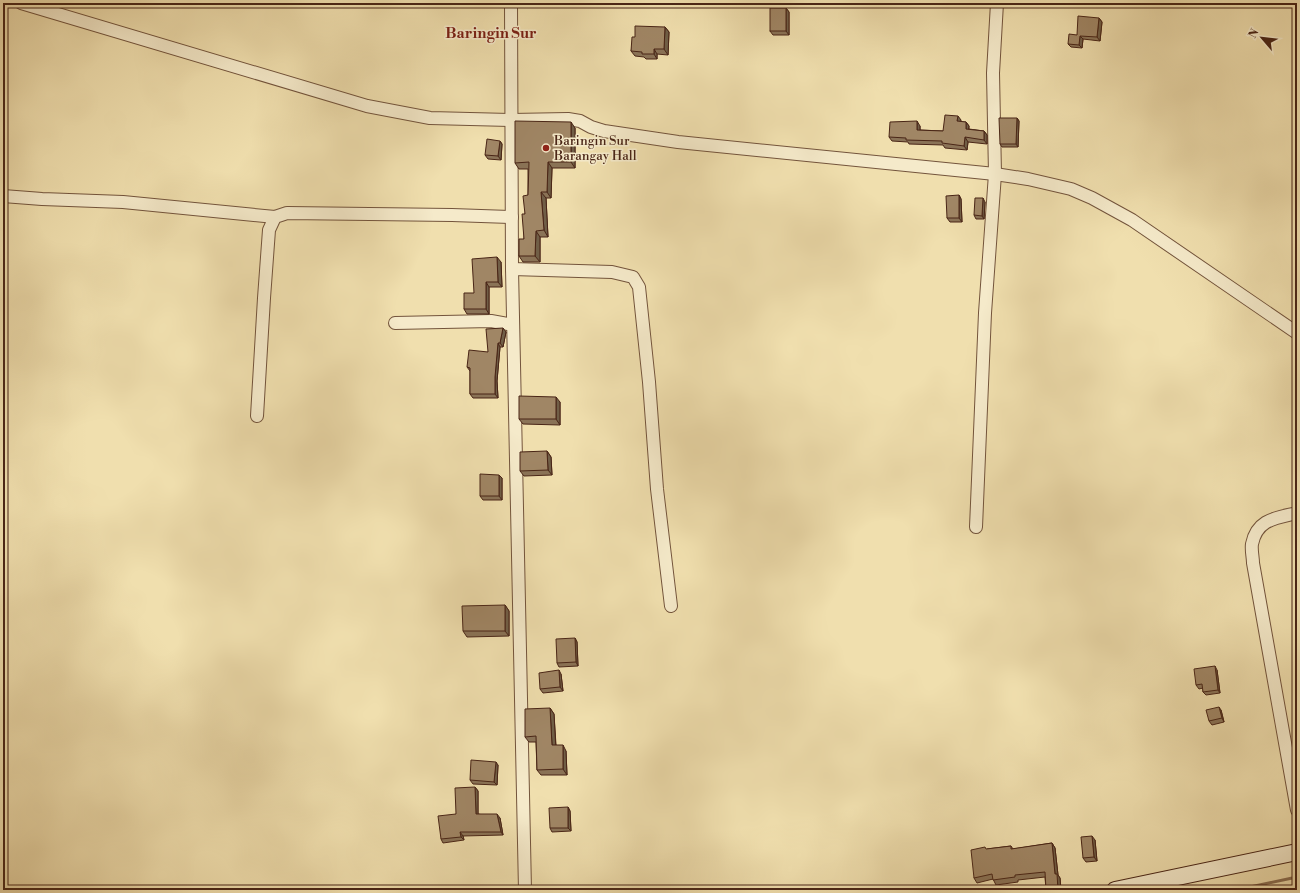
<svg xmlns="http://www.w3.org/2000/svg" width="1300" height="893" viewBox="0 0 1300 893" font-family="'Libre Bodoni',serif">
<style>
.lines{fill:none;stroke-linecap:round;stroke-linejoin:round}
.stream{stroke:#8b6f52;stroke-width:3}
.street-casing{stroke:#73543c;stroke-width:14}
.secondary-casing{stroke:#492516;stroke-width:18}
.street{stroke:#f5eaca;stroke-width:12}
.secondary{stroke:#f5eaca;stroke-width:16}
.wall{fill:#8a7357;stroke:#492516}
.shaded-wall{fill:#705e47;stroke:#492516}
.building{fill:#a08665;stroke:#492516}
.poi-dot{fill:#8f2418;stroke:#f5eaca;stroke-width:1.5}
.labels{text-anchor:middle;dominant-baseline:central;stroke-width:3;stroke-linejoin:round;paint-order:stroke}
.poi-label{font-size:13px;fill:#492516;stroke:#f5eaca;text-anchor:start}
.quarter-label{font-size:15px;font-weight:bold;fill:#7a1f14;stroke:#f5eaca}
</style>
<rect width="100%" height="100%" fill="#f0dfae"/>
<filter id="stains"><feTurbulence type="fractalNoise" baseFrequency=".005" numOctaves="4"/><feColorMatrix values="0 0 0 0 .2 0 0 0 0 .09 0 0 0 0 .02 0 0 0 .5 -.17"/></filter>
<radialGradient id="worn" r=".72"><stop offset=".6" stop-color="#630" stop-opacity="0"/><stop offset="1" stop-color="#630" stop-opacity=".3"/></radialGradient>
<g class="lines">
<polyline class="stream" points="1236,890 1297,877"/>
<defs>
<g id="street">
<polyline points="21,3 367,106 430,118 511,120 568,119 580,121 591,127 604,131 678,142 995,174 1028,179 1071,189 1092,198 1132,220 1297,333"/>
<polyline points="511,3 512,269 525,890"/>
<polyline points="3,196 42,199 123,202 275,217"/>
<polyline points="512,269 612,272 633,277 639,287 649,382 657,489 671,606"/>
<polyline points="395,323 491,321 513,325"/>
<polyline points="257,416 264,298 269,230 275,217 287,213 452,215 512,217"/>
<path d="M1297,513C1276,518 1257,519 1252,544C1251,550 1253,557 1253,563L1297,810"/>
<polyline points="976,527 985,313 995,174 993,73 997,3"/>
</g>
<polyline id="secondary" points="1115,890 1297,852"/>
</defs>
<use href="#street" class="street-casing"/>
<use href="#secondary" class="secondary-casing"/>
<use href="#street" class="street"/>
<use href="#secondary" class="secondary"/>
</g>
<g class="wall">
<polygon points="786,8 789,12 789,35 773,35 770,31"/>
<polygon points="1099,18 1102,22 1100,41 1083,39 1082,48 1071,47 1068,44 1077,35"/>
<polygon points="665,27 669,32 668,55 657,54 657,59 646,59 644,57 635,56 631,51 635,37"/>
<polygon points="1017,118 1019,121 1018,147 1002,147 1000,144"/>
<polygon points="961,120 960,122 966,122 969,126 969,129 984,131 987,135 987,144 968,142 967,150 945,148 943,145 909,144 908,142 892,141 889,137 920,126 920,130 943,131"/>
<polygon points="575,128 575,168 552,168 551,198 546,198 548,237 540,237 540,262 523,262 519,256 524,239 525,214 528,195 528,169 519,169 515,163"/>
<polygon points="500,141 502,144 501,160 488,159 485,155"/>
<polygon points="959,195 961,199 962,222 950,222 947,218"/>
<polygon points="985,202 984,219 976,219 974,215"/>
<polygon points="501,262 502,287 489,287 489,314 467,314 464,309 474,293"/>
<polygon points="506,332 503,347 500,347 497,381 498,398 473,398 470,394 470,371 467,367 488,352"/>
<polygon points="560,402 560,425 523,424 519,419"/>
<polygon points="547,451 551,457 552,475 524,476 520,471"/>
<polygon points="499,475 502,478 502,500 483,500 480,496"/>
<polygon points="505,605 509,611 509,636 467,637 463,631"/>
<polygon points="575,638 577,642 578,666 559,667 557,663"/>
<polygon points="1217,670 1220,693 1206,695 1203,692 1203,688 1199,689 1196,685"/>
<polygon points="561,674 563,691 543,693 540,689"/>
<polygon points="550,708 554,714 556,745 566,751 567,775 541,775 537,770 536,742 529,742 525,737"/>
<polygon points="1221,710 1224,722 1212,725 1209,721"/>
<polygon points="498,765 497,785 473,784 470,780"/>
<polygon points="475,787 478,791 478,814 500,818 503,835 463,836 464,840 443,843 441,839 456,814"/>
<polygon points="568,807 570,811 571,831 552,832 550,828"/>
<polygon points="1095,840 1097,861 1086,862 1083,858"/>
<polygon points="1052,843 1055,848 1058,875 1060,878 1061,890 1046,890 1045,877 1018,880 1018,882 996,885 993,879 977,883 974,878 987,849 1011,846 1013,849"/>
</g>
<g class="shaded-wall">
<polygon points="786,8 789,12 789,35 786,31"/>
<polygon points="1099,18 1102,22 1100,41 1097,37"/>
<polygon points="665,27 669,32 668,55 664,49"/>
<polygon points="1080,36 1083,39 1082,48 1079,45"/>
<polygon points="654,49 657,54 657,59 654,54"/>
<polygon points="958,116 961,120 960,125 957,121"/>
<polygon points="1017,118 1019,121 1018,147 1016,144"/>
<polygon points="917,121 920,126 920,134 917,130"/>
<polygon points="571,122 575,128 575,168 571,162"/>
<polygon points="966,122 969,126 968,133 966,129"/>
<polygon points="984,131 987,135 987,144 984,140"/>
<polygon points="965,137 968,142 967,150 964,146"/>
<polygon points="500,141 502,144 501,160 498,156"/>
<polygon points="548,162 552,168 551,198 547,192"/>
<polygon points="541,192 546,198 548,237 544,230"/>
<polygon points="959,195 961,199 962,222 959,218"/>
<polygon points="983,198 985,202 984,219 982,216"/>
<polygon points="536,231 540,237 540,262 535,256"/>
<polygon points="497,257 501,262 502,287 498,282"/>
<polygon points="486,282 489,287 489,314 486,309"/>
<polygon points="503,328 506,332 503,347 500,343"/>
<polygon points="498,343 500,347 497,381 498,398 495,394 495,377"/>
<polygon points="556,397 560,402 560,425 556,419"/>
<polygon points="547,451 551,457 552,475 548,470"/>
<polygon points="499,475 502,478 502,500 499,496"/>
<polygon points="505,605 509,611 509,636 505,631"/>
<polygon points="575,638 577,642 578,666 576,662"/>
<polygon points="1215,666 1217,670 1220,693 1218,690"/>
<polygon points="559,670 561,674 563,691 560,687"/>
<polygon points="1219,707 1221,710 1224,722 1222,718"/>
<polygon points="550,708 554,714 556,751 552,745"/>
<polygon points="563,745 566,751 567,775 563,769"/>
<polygon points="496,762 498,765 497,785 494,782"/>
<polygon points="475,787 478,791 478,817 476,814"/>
<polygon points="568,807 570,811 571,831 568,828"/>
<polygon points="497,814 500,818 503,835 501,832"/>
<polygon points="460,832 463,836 464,840 461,837"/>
<polygon points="1092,836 1095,840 1097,861 1094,857"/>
<polygon points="1052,843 1055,848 1058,875 1060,878 1061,890 1058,890 1055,874"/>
</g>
<g class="building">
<rect x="770" y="8" width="16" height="23"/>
<polygon points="1078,16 1099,18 1097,37 1080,36 1079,45 1068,44 1069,34 1077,35"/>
<polygon points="635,26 665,27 664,49 654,49 654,54 642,54 642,52 631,51 632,37 635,37"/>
<polygon points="945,115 958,116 957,121 966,122 966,129 984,131 984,140 965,137 964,146 942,143 942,141 906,140 906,138 889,137 890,122 917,121 917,130 943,131"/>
<polygon points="999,118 1017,118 1016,144 1000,144"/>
<polygon points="515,121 571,122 571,162 548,162 547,192 541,192 544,230 536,231 535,256 519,256 519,239 524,239 522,214 525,214 523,196 528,195 529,162 515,163"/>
<polygon points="487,139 500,141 498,156 485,155"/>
<polygon points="959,195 959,218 947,218 946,196"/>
<polygon points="975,198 983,198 982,216 974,215"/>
<polygon points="497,257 498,282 486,282 486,309 464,309 464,293 474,293 472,259"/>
<polygon points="503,328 500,343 498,343 495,377 495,394 470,394 470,368 467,367 469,350 488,352 486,329"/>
<polygon points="519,396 556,397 556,419 519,419"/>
<polygon points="547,451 548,470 520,471 520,452"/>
<polygon points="480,474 499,475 499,496 480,496"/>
<polygon points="505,605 505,631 463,631 462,606"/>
<polygon points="575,638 576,662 557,663 556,639"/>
<polygon points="1215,666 1218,690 1203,692 1202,684 1196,685 1194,669"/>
<polygon points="559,670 560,687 540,689 539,673"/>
<polygon points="1219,707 1222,718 1209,721 1206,710"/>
<polygon points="550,708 552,745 563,745 563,769 537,770 536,736 525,737 525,709"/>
<polygon points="471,760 496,762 494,782 470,780"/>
<polygon points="475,787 476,814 497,814 501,832 460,832 461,837 441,839 438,816 456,814 455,788"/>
<polygon points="568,807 568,828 550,828 549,808"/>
<polygon points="1092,836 1094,857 1083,858 1081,837"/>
<polygon points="1052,843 1055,874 1057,874 1058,890 1046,890 1045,872 1015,875 1015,877 993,880 992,874 974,878 971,850 985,847 986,849 1011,846 1011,849"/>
</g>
<circle class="poi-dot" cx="546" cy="148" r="4"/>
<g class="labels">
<g class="poi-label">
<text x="554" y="141">Baringin Sur<tspan x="554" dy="15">Barangay Hall</tspan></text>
</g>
<g class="quarter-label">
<text x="491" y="33">Baringin Sur</text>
</g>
</g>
<rect width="1300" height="893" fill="none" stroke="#f0dfae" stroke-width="16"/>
<rect x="4" y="4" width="1292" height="885" fill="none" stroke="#492516" stroke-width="2"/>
<rect x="8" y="8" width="1284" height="877" fill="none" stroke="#492516"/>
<g transform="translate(1262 38) rotate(298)" stroke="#f5eaca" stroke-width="3" paint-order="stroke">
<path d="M0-3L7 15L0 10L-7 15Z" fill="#492516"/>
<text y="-6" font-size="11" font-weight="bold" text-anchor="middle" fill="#492516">N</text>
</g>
<rect width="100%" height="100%" filter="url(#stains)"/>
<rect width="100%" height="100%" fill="url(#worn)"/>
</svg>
